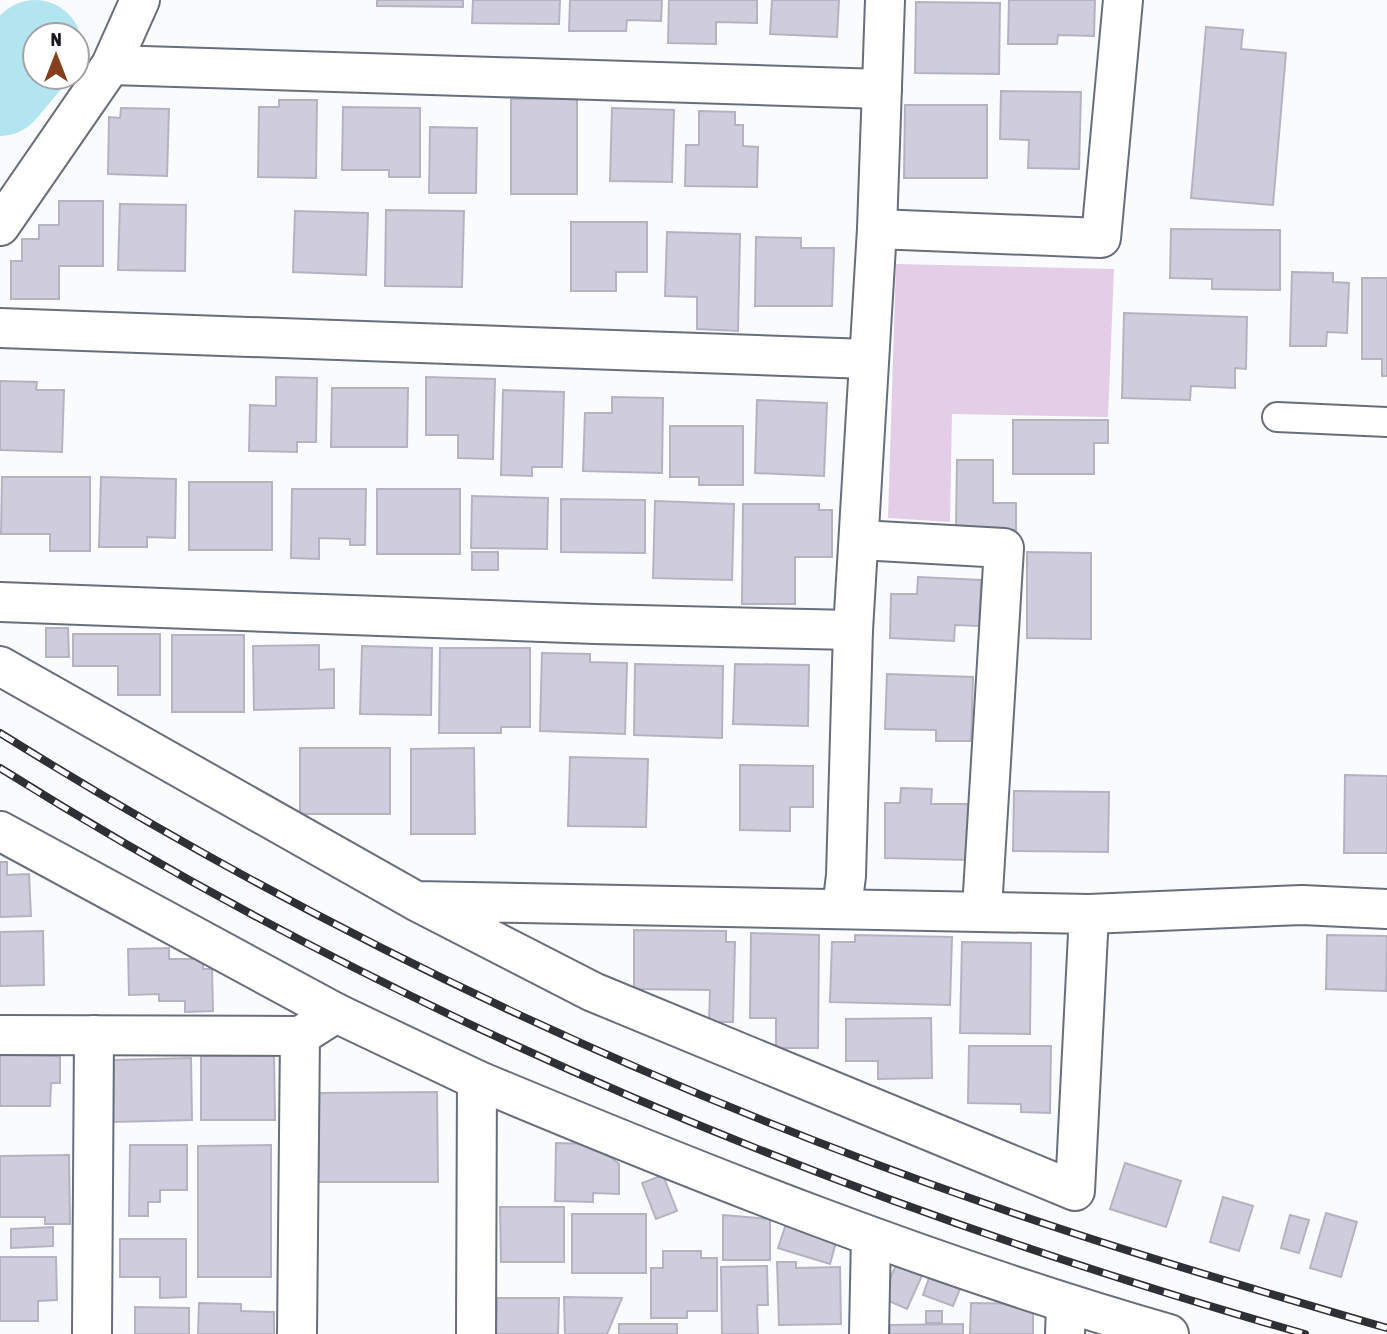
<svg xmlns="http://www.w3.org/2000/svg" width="1387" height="1334" viewBox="0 0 1387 1334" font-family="'Asap Condensed',sans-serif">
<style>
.green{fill:#e3cde7}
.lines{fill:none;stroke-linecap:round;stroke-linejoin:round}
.river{stroke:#b2e5ef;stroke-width:94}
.building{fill:#cfccdb;stroke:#b5b3c2;stroke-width:2}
.service-casing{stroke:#686e7b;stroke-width:32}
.pedestrian-casing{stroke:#686e7b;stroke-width:42}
.minor-casing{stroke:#686e7b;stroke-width:42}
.service{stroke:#fff;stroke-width:28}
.pedestrian{stroke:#fff;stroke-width:38}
.minor{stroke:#fff;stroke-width:38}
.rail-casing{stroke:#2e3035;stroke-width:8}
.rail{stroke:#fff;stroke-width:5;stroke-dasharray:16;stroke-linecap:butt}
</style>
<rect width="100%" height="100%" fill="#f9fbfe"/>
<polygon class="green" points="896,264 1114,269 1108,417 952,414 950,522 888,518"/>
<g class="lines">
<polyline class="river" points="0,89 35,47"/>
</g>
<g class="building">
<polygon points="377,0 463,0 463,7 377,6"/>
<polygon points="473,0 560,0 559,24 472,23"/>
<polygon points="570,0 662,0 661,21 627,20 626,31 569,31"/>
<polygon points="669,0 757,0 757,23 716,22 716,44 668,43"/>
<polygon points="772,0 839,0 837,37 770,34"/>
<polygon points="1009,0 1095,0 1094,36 1058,35 1057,44 1008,44"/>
<polygon points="916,2 1000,3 999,74 915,73"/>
<polygon points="1206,27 1243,30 1241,49 1286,53 1273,205 1191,198"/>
<polygon points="1001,91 1081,92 1079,169 1028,168 1029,140 1000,139"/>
<rect x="511" y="99" width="66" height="95"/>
<polygon points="279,100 317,100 316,178 258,177 259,107 279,107"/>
<polygon points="905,105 987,105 987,178 904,178"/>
<polygon points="343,107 420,108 420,177 389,177 389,170 342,170"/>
<polygon points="121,108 169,109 167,176 108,174 109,117 120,118"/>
<polygon points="612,108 674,110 672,182 610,181"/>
<polygon points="699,111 735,112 735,125 743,125 743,146 758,147 757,187 685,186 686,145 699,145"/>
<polygon points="430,127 477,128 476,193 429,193"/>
<polygon points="59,201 103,201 103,266 59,266 59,299 11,299 11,261 22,261 22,239 39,239 39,225 59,225"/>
<polygon points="120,204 186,205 185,271 118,270"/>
<polygon points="386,210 464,211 462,287 385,286"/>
<polygon points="295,211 368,213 366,275 293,272"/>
<polygon points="571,222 647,222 647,272 616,272 616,291 571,291"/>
<polygon points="1171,229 1280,230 1280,290 1212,289 1212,279 1170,278"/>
<polygon points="667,232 740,234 738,331 697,329 697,297 665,296"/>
<polygon points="756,237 801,238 801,248 834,248 832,306 755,306"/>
<polygon points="1292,272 1333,273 1333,282 1349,283 1347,333 1327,332 1326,346 1290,346"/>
<polygon points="1362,278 1387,278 1387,376 1382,376 1382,359 1362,359"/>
<polygon points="1124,313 1247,317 1246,369 1235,368 1235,388 1191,386 1190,400 1122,398"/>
<polygon points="276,377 317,378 316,442 297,442 297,452 249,451 250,405 276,406"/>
<polygon points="426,377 495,379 493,459 458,458 458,435 426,435"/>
<polygon points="0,381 37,382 36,390 64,390 62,452 0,450"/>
<polygon points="332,388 408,388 407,447 331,447"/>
<polygon points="503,390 564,392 562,467 532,467 532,476 501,475"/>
<polygon points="612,397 663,398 662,473 583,471 585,413 612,413"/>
<polygon points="757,400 827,403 824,476 755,473"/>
<polygon points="1013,420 1108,420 1108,443 1094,443 1094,474 1013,474"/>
<polygon points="670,426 743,426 743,485 699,485 699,477 670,477"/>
<polygon points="957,460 993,460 993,503 1016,503 1016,530 956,529"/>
<polygon points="2,477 90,477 90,551 50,551 50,534 1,534"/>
<polygon points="101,477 176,479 175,538 147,537 147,547 99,547"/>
<rect x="189" y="482" width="83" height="68"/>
<polygon points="292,489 366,489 365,545 350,545 350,539 319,538 319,559 291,558"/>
<rect x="377" y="489" width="83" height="65"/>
<polygon points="472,496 548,498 547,549 471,548"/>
<polygon points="561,499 645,500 645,553 561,552"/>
<polygon points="655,501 734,504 732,580 653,578"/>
<polygon points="743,504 819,504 819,510 832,510 832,557 795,557 795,604 742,604"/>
<rect x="472" y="552" width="26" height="18"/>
<polygon points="1027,552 1091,553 1091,639 1027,638"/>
<polygon points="918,577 981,580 979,626 955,625 954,641 890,638 891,594 917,594"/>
<polygon points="46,628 68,628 69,657 46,657"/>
<polygon points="73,634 160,634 160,695 118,695 118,666 73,666"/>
<rect x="172" y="635" width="72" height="77"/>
<polygon points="319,645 319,670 334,669 334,708 254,710 253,646"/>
<polygon points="362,646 432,648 431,715 360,714"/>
<polygon points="440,648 530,648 530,727 501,727 501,733 439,733"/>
<polygon points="542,653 590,654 590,662 627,663 625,734 540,731"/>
<polygon points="635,664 723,666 722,738 634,735"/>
<polygon points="735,664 809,665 808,726 733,724"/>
<polygon points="887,674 973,677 971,741 936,741 936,730 885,729"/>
<rect x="300" y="748" width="90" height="66"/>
<polygon points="474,748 475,834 411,834 411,749"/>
<polygon points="570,757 648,759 646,827 568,826"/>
<polygon points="740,765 813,766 813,807 790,807 790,831 740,830"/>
<polygon points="1345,775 1387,776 1387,853 1344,853"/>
<polygon points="901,788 932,789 931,804 969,804 968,860 885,858 885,803 900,803"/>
<polygon points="1014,791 1109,792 1108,852 1013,851"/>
<polygon points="0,862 7,862 7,875 29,874 31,916 0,917"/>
<polygon points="634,930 726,931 726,942 735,942 733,1022 709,1022 710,990 634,989"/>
<polygon points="43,931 44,985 0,986 0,932"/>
<polygon points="751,933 819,935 818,1048 776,1048 776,1018 750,1018"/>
<polygon points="855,935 952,937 950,1005 830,1002 832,942 855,942"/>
<polygon points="1327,935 1387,936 1386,991 1326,989"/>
<polygon points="962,942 1031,943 1030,1034 960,1033"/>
<polygon points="169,948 169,959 203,959 203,969 212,969 213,1011 185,1012 185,1001 159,1001 159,994 129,995 128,949"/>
<polygon points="931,1018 932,1078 878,1079 878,1061 846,1061 846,1019"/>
<polygon points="969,1046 1051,1046 1050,1113 1021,1112 1021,1104 968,1103"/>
<polygon points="0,1055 60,1056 60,1083 51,1083 50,1106 0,1106"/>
<polygon points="201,1056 274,1056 275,1120 201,1120"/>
<polygon points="191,1058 192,1120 113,1122 111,1060"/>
<polygon points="437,1092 438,1182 318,1182 318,1093"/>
<polygon points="556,1143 594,1144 619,1164 619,1194 593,1193 593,1202 555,1201"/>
<polygon points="130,1145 187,1145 187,1190 160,1190 160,1202 148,1202 148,1216 129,1216"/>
<polygon points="271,1145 271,1277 198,1277 198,1146"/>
<polygon points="69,1155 70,1224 45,1224 45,1217 0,1217 0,1156"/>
<polygon points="1125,1163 1181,1181 1166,1227 1110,1209"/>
<polygon points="663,1175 677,1211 656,1219 642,1183"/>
<polygon points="1223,1197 1253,1206 1239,1251 1210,1242"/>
<polygon points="500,1207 564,1207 564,1262 501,1262"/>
<polygon points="1326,1213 1357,1222 1341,1277 1310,1268"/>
<rect x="572" y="1214" width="74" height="59"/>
<polygon points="723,1215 770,1219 770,1260 723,1260"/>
<polygon points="1290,1215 1309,1220 1299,1253 1281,1248"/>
<polygon points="786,1224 837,1239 830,1264 778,1248"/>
<polygon points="53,1227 53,1246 11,1248 11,1229"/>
<polygon points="120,1239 186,1239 186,1297 160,1298 160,1277 120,1277"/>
<polygon points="663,1251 701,1251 701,1258 717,1258 717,1311 687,1311 687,1318 651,1318 651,1268 663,1268"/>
<polygon points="0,1257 56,1257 57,1300 38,1301 38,1321 0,1321"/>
<polygon points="898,1260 924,1271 907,1309 882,1298"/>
<polygon points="777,1262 796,1262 796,1268 840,1267 841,1324 779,1325"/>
<polygon points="767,1266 768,1305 757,1305 758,1334 722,1334 721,1267"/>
<polygon points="931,1272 962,1284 953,1306 923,1295"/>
<polygon points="564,1297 622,1298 607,1334 565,1334"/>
<polygon points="497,1298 559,1298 558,1334 496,1334"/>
<polygon points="199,1303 241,1304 241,1311 274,1312 274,1334 198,1334"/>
<polygon points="971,1303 1033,1304 1033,1334 970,1334"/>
<polygon points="135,1307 189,1308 189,1334 135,1334"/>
<rect x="926" y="1311" width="16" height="12"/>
<rect x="619" y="1324" width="58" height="10"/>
<polygon points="963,1324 963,1334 890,1334 890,1325"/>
</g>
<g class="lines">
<defs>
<polyline id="service" points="1277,417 1387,422"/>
<g id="pedestrian">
<polyline points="1089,914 1302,905 1387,909"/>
<path d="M477,1080C704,1175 932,1266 1169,1334"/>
</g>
<g id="minor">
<polyline points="111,65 882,89"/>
<polyline points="0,226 111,65 140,0"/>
<polyline points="877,229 1101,238 1123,0"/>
<polyline points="0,328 868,359"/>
<polyline points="860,540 1004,548 982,909"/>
<polyline points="0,602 595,624 853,630"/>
<polyline points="0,666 416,901 593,992 1075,1191 1089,914 416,901"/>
<polyline points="0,831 336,1013 300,1036 297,1334"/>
<polyline points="842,907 846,876 853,630 877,229 885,0"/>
<polyline points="336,1013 477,1080 476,1334"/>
<polyline points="0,1035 300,1036"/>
<polyline points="92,1334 94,1035"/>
<polyline points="869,1334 871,1237"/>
<polyline points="1065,1334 1066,1304"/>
</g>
</defs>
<use href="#service" class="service-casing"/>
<use href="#pedestrian" class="pedestrian-casing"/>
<use href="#minor" class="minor-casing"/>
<use href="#service" class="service"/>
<use href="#pedestrian" class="pedestrian"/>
<use href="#minor" class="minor"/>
<defs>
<g id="rail">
<path d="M0,733C309,926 643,1085 987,1204C1119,1250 1253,1289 1387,1328"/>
<path d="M0,768C403,1021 848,1204 1305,1334"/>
</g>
</defs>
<use href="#rail" class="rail-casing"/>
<use href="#rail" class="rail"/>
</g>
<g transform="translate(56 56)"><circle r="33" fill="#ffffff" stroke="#a2a3a5" stroke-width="2"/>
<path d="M0-5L12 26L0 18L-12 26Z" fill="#87401d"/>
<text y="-10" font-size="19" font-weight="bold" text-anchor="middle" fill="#16181e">N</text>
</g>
</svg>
